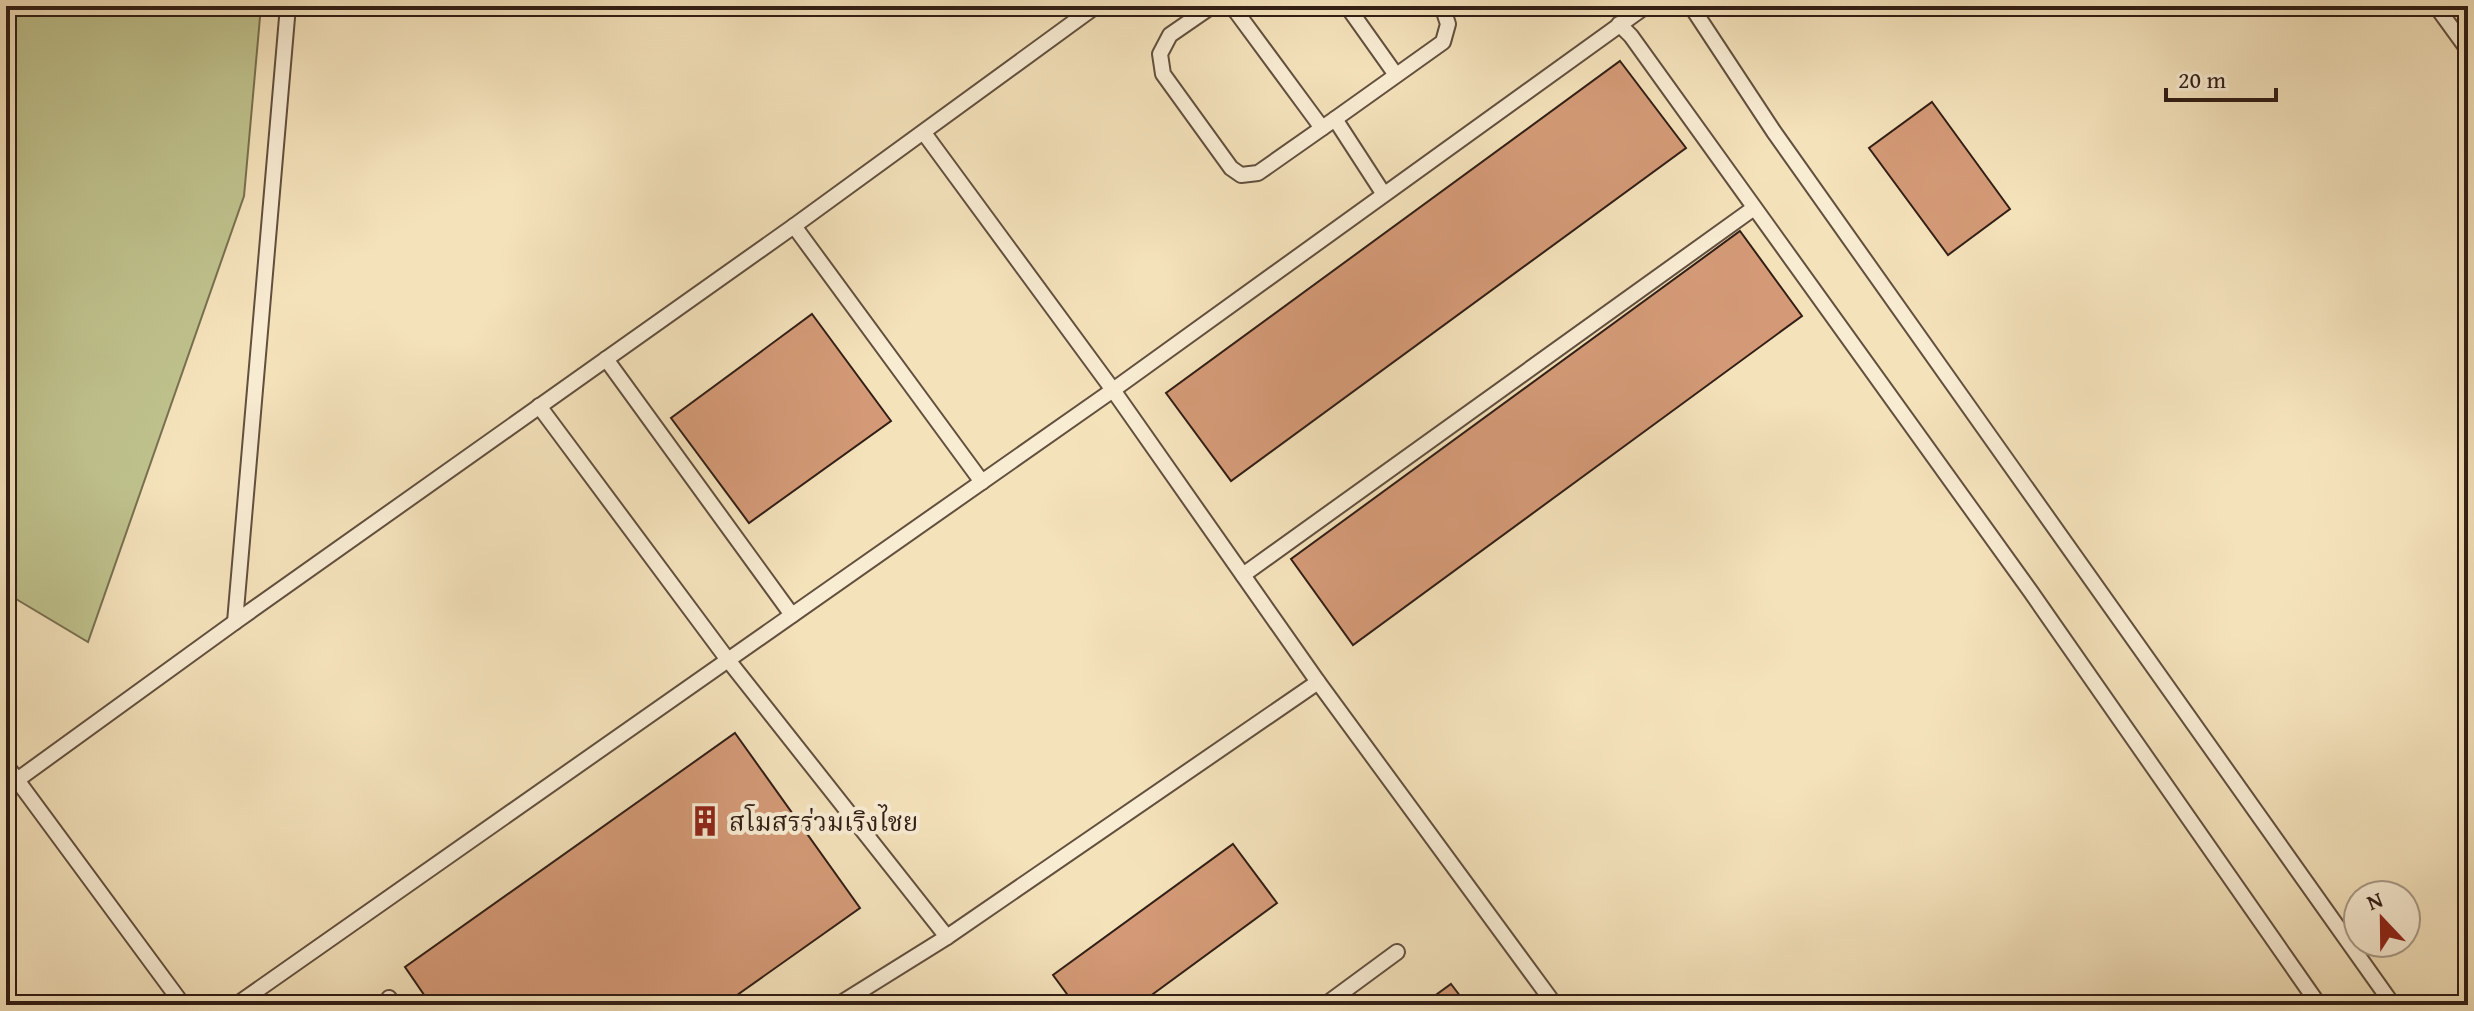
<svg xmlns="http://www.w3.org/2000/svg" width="2474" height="1011" viewBox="0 0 2474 1011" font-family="'Gentium Book Plus','Noto Serif Thai',serif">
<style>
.green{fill:#bfc28d;stroke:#787051;stroke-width:2}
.building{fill:#d49a77;stroke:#311e15;stroke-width:2}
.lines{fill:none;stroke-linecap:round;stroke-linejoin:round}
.service-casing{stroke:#624f3e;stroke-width:18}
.service{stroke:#f8ecd3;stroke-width:14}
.labels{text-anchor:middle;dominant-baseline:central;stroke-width:8;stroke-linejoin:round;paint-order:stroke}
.poi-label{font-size:26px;fill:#311e15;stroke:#f8ecd3;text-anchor:start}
</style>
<rect width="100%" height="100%" fill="#f4e2bb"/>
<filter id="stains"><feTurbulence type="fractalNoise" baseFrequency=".0025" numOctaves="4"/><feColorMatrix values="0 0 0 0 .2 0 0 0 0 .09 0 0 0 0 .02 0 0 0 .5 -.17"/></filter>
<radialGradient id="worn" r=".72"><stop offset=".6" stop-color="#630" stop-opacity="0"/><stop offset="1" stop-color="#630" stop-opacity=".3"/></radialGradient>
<polygon class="green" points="6,6 261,6 244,196 88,642 6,593"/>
<g class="building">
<polygon points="1620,61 1686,148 1231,481 1166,393"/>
<polygon points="1932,102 2010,209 1948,255 1869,148"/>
<polygon points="1740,231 1802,316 1353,645 1291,559"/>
<polygon points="812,314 891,421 749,523 671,418"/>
<polygon points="735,733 860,908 723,1005 431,1005 405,967"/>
<polygon points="1233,844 1277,903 1138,1005 1075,1005 1053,975"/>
<polygon points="1451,984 1467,1005 1422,1005"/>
</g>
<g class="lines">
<defs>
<g id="service">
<polyline points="1212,6 1170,35 1160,54 1163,74 1231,168 1241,175 1258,173 1335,119 1383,193"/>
<polyline points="1232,6 1322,128"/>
<polyline points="1347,6 1396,75"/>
<polyline points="1691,6 1774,132 2393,1005"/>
<polyline points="2436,6 2468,50"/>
<polyline points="1619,24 1631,36 2031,592 2319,1005"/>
<polyline points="1335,119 1443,42 1448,24 1442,6"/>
<polyline points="924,133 1113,390 1318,682 1555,1005"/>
<polyline points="794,226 982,482"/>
<polyline points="606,359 792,615"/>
<polyline points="539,406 728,660 947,937"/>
<polyline points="1243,575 1754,208"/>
<polyline points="235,622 288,6"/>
<polyline points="6,765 183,1005"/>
<polyline points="6,788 235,622 794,226 1096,6"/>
<polyline points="389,998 394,1005"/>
<polyline points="236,1005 1113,390 1646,6"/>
<polyline points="838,1005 947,937 1318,682"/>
<polyline points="1325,1005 1397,952"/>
</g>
</defs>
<use href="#service" class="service-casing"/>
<use href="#service" class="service"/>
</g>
<defs>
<symbol id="building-bare" viewBox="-9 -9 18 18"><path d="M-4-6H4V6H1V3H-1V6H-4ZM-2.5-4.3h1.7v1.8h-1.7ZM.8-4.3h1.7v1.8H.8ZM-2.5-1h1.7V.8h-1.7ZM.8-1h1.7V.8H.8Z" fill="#8f2418" stroke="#f8ecd3" stroke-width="2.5" paint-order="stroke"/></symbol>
</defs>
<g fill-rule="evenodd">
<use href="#building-bare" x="683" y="799" width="44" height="44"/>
</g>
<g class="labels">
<g class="poi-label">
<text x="729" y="821">สโมสรร่วมเริงไชย</text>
</g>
</g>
<rect width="2474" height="1011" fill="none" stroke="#f4e2bb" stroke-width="32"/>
<rect x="8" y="8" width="2458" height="995" fill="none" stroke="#311e15" stroke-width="4"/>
<rect x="16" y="16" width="2442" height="979" fill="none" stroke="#311e15" stroke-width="2"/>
<g transform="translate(2382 919) rotate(338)"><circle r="38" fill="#f8ecd3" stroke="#a89a87" stroke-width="2"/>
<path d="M0-6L14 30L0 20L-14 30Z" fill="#8f2418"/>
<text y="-12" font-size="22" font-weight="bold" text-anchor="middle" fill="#311e15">N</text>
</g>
<path d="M2166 88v12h110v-12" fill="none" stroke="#311e15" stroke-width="4"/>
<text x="2178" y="88" font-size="24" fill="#311e15" stroke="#f8ecd3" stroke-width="6" paint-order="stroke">20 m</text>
<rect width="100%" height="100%" filter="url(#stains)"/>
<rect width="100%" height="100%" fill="url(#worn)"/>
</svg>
